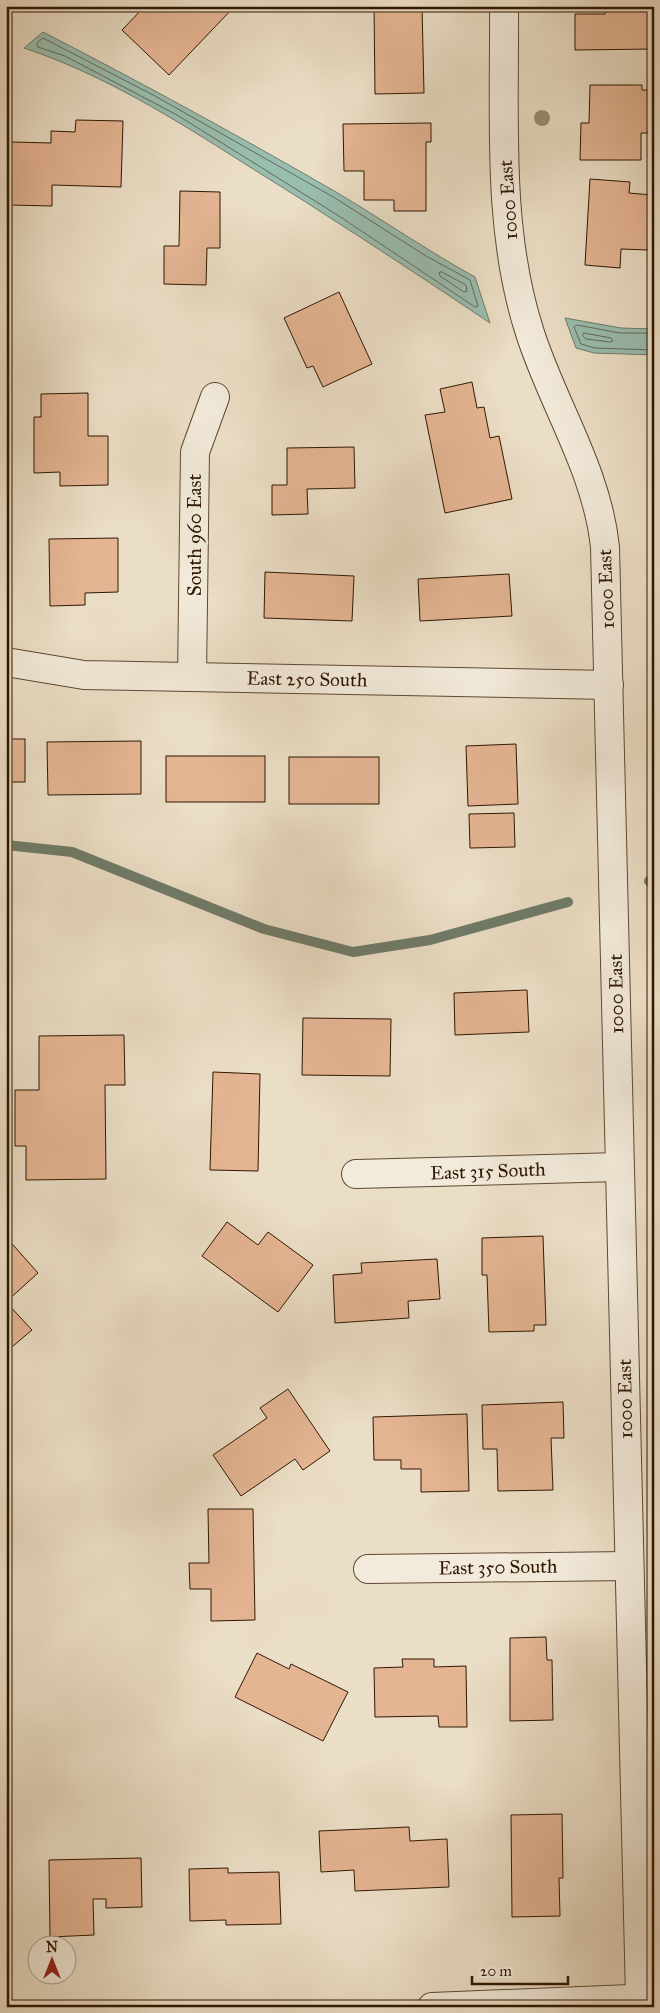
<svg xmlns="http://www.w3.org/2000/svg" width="660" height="2013" viewBox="0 0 660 2013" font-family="'IM FELL Great Primer',serif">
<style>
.water{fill:#99bdaf;stroke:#6f7b69}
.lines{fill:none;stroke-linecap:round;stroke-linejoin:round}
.shore{stroke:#646a58;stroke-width:1}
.stream{stroke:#6f7b69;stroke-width:10}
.building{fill:#e5b593;stroke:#2f1701}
.minor-casing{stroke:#5e4932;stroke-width:30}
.minor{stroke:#f2eada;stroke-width:28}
.tree{fill:#9a8d72}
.labels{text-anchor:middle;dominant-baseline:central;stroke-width:4.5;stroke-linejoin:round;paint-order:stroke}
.street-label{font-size:19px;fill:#2f1701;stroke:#f2eada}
</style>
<rect width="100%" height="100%" fill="#ebdec6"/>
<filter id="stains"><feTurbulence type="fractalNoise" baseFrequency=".004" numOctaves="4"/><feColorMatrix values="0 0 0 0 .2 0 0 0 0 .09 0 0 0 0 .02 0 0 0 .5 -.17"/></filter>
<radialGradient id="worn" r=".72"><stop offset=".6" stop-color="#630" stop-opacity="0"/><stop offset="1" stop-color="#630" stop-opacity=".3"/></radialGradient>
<g class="water">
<path d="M43,32C142,83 239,136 336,192C383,220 428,251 475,277L490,323C408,268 326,214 242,162C173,118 102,74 24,48Z"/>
<polygon points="565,318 621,328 654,329 654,355 594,353 576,348"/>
</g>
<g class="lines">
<g class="shore">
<polygon points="43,38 155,96 335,198 426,256 470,280 478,306 475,307 339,216 177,115 65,56 38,47 37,44"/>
<polygon points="442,272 466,285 467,291 464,292 440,276 439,273"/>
<polygon points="584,333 611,338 613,341 610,342 586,339 583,336"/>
<polyline points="654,333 620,333 577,325 574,327 581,344 595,348 654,350"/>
</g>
<g class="stream">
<polyline points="6,845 72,852 264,929 353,952 430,940 568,902"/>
<polyline points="649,881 654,880"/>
</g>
</g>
<g class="building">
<polygon points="145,6 234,6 234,7 169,75 122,30"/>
<polygon points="374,6 422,6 424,93 375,94"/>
<polygon points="605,6 654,6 654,49 575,50 575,14 605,14"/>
<polygon points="590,85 642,85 642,90 654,90 654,133 641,133 641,160 580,160 581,123 589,123"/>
<polygon points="76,120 123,121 121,187 52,185 52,206 10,205 11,142 51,143 51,131 75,132"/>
<polygon points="431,123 431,142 426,142 426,211 394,211 394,200 364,200 364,171 344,171 343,124"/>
<polygon points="590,179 630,182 629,193 652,195 648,250 621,249 620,268 585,265"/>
<polygon points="180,191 220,192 220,248 207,248 206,285 164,284 164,246 179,246"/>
<polygon points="339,292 372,364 323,387 313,366 307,368 284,318"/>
<polygon points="472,382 477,408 484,407 490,438 499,436 512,499 445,513 425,415 445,412 440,389"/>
<polygon points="88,393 88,436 108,436 108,485 60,486 60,472 34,473 34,417 41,417 41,394"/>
<polygon points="354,447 355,488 307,489 308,514 272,515 272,485 287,485 287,448"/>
<rect x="6" y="534" width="3" height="47"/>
<polygon points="118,538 118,592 85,593 85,605 50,606 49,539"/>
<polygon points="265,572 354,576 352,621 264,618"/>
<polygon points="509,574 512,616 420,621 418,579"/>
<rect x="6" y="739" width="19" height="43"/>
<polygon points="141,741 141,794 48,795 47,742"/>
<polygon points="516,744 518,804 468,806 466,746"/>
<rect x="166" y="756" width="99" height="46"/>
<rect x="289" y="757" width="90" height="47"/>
<polygon points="514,813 515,847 470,848 469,814"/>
<polygon points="527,990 529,1032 455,1035 454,993"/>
<polygon points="303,1018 391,1019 390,1076 302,1075"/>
<polygon points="124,1035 125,1085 105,1085 106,1179 26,1180 26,1146 15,1146 15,1090 39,1090 39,1036"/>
<polygon points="213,1072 260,1074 258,1171 210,1170"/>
<polygon points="227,1222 258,1245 268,1232 313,1265 278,1312 202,1256"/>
<polygon points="543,1236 546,1325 534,1325 534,1331 489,1332 487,1275 482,1275 482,1238"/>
<polygon points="6,1237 38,1273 6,1302 32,1330 6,1352"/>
<polygon points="437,1259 440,1299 408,1301 409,1318 335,1323 333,1275 362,1273 361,1263"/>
<polygon points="288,1389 330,1451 303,1470 295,1459 241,1496 213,1455 267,1418 260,1408"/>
<polygon points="563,1402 564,1438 551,1438 553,1490 498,1491 497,1449 483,1449 482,1405"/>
<polygon points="467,1414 469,1491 421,1492 421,1469 401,1469 401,1460 374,1460 373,1417"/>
<polygon points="208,1509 253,1509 255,1620 211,1621 211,1589 190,1589 189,1563 209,1563"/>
<polygon points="546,1637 547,1660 552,1660 553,1720 510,1721 510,1638"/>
<polygon points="257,1653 289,1669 291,1664 348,1692 323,1741 235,1697"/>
<polygon points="402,1659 434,1659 434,1667 466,1666 467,1727 439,1727 438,1716 375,1717 374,1668 403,1667"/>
<polygon points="562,1814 563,1878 559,1878 560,1916 512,1917 511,1815"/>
<polygon points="409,1827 410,1841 447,1839 449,1887 355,1891 354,1870 321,1872 319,1831"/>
<polygon points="141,1858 142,1907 106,1908 106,1899 93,1899 94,1935 50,1937 49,1860"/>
<polygon points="228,1868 228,1873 279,1872 281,1924 226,1925 226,1920 190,1921 189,1869"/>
</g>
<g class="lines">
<defs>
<g id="minor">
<path d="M504,6C505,115 496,229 530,333C553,405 597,470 605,547L640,1998"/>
<polyline points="6,662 84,675 609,685"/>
<polyline points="192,677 195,452 215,397"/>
<polyline points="356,1174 619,1167"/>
<polyline points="368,1569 629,1566"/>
<polyline points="432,2007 654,1998"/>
</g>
</defs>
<use href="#minor" class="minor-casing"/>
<use href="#minor" class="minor"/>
</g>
<circle class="tree" cx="542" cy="118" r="8"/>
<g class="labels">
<g class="street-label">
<text transform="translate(508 200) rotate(-94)">1000 East</text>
<text transform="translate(194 535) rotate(-90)">South 960 East</text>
<text transform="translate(606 589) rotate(-92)">1000 East</text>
<text transform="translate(307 679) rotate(1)">East 250 South</text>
<text transform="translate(616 994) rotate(-91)">1000 East</text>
<text transform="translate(488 1171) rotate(-2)">East 315 South</text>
<text transform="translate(625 1399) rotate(-91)">1000 East</text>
<text transform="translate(498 1567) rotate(-1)">East 350 South</text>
</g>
</g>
<rect width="660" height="2013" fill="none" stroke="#ebdec6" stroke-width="25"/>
<rect x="8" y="8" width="645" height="1998" fill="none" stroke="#2f1701" stroke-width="2.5"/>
<rect x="12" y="12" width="635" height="1988" fill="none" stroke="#2f1701"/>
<g transform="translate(52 1960)"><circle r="24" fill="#f2eada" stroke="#a49683"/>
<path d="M0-4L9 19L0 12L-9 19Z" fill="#8f2418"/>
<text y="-8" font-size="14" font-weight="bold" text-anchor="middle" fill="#2f1701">N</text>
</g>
<path d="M472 1976v8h96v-8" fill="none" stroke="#2f1701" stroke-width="2.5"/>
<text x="480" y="1976" font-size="15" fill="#2f1701" stroke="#f2eada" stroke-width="4" paint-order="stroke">20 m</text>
<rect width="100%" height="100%" filter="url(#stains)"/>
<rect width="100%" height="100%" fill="url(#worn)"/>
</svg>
